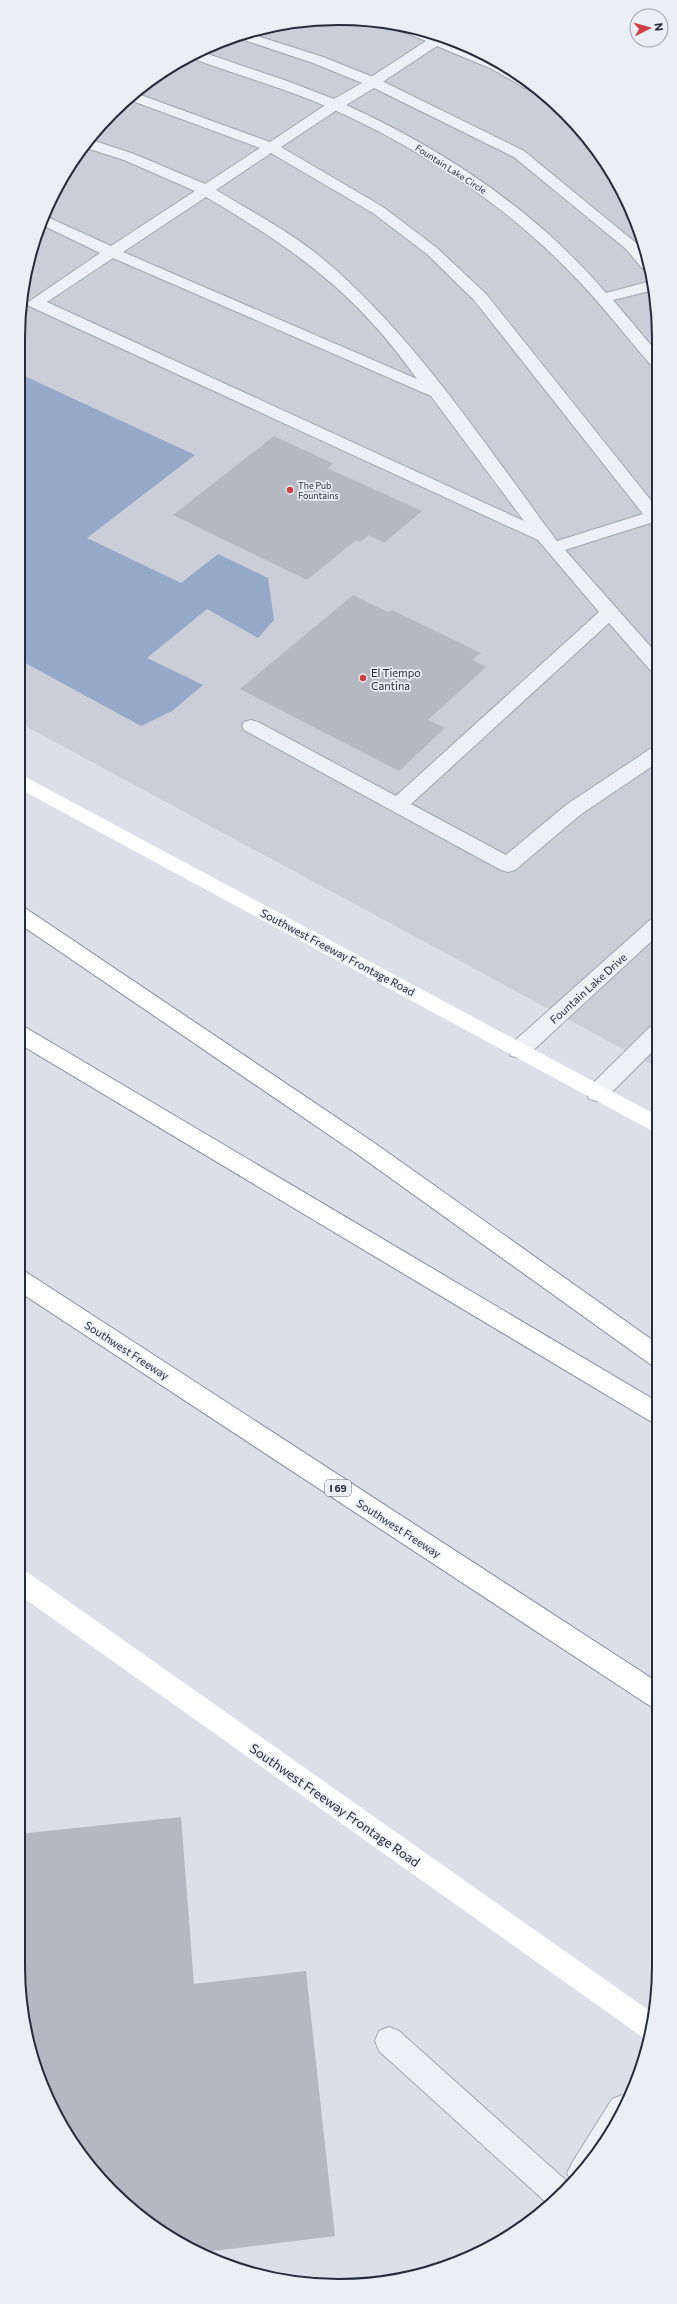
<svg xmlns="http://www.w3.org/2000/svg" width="677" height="2304" viewBox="0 0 677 2304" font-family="Commissioner,sans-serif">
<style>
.built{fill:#caced9}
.water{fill:#96a9c8}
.building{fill:#b3b8c3}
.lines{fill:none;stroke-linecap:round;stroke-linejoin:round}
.lane-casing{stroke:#a2a6b1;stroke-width:2}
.street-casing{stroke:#a2a6b1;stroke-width:2}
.highway-casing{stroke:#838b9d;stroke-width:2}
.lane{fill:#eff0f5;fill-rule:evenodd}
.street{fill:#eff0f5;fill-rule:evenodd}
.secondary{fill:#fff;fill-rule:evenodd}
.highway{fill:#fff;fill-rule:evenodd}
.poi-dot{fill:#d03d44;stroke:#ebeef4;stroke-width:1.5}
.labels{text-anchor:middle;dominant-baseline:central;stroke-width:3.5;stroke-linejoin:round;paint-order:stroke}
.far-street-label{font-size:9px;fill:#262c3d;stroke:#ebeef4}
.far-poi-label{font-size:9px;fill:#262c3d;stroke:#ebeef4;text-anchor:start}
.shield{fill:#ebeef4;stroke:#616674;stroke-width:1}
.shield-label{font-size:10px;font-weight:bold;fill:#262c3d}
.poi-label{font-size:11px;fill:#262c3d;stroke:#ebeef4;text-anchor:start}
.street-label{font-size:11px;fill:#262c3d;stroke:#ebeef4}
.near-street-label{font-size:13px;fill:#262c3d;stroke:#ebeef4}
.rim{fill:none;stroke:#262c3d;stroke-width:2}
</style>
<rect width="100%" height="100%" fill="#dcdfe7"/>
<polygon class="built" points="338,18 401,24 499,61 565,112 626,197 656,297 658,1068 18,722 18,339 24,276 42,216 72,161 112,112 160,72 216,42 276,24"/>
<polygon class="water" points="18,373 195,455 87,538 181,583 218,554 268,578 274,620 258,638 207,609 147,658 203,685 172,711 141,726 18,659"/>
<g class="building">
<polygon points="274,436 334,464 327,468 422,511 384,543 369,535 360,542 356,540 307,580 173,515"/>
<polygon points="353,595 388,612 392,610 481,653 472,660 486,667 428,720 445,728 399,771 240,689"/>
<polygon points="181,1817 194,1984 306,1971 335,2236 197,2253 144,2220 98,2177 42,2088 24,2028 18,1965 18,1834"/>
</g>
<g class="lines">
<defs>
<g id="lane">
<polygon points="387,23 401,24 501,62 534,88 525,88 492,69 437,46 378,85 368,85 366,82 368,79 426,41 389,26"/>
<path d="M135,93L270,142L330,102H340L342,105L340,108L281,147L383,207L437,248L486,294L657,508V525L650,523L565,550L657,654V672L650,670L609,623L411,804L506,855L566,805L650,749L657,748V763L580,815L515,870L508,872L501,870L244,730L242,726L244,722L251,720L258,722L396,796L599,612L538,540L29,306L27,303L100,253L40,224L43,215L111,246L195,191L124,160L83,147L89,139L134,154L205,184L260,148L127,99ZM271,153L373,213L427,254L474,300L643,514L557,541C486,446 414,335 323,259C291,232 252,212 216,190ZM206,197C267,233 326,271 373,324C389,341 403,360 417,379L123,252ZM113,258L431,396L524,521L47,302Z"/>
<polygon points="389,2027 399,2031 571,2185 549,2205 379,2051 375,2041 379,2031"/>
<polygon points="622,2095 627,2097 616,2126 580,2177 572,2183 567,2173 572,2163 612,2099"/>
</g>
<g id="street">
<path d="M248,33L323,57L378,79L524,151L636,243L642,249L648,269L642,268L626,249L514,157L374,88L346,105C443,149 536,211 606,293L651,281L654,290L613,300L656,351V366L650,364C623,333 597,298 567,269C499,200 416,146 328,107C283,87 235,75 189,57L199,51L287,81L334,99L362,83L313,63L235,37Z"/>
<polygon points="657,918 657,936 527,1056 519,1058 511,1056 508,1050 511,1044 650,920"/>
<polygon points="657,1025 658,1046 605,1099 597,1101 589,1099 586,1093 589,1087 650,1027"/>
</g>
<g id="highway">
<polygon points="18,906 25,908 373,1142 658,1344 658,1367 650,1364 357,1154 18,923"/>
<polygon points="18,1025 25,1027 658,1402 658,1424 650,1421 18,1043"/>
<polygon points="18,1270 26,1272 659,1683 659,1710 650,1706 18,1291"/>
</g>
</defs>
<use href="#lane" class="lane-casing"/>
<use href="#street" class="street-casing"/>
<use href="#highway" class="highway-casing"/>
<use href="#lane" class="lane"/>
<use href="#street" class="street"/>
<g class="secondary">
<polygon points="18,773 658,1116 658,1134 18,788"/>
<polygon points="18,1569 27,1572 654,2014 653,2028 648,2041 18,1594"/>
</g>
<use href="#highway" class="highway"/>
</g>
<g class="poi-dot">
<circle cx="290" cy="490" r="4"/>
<circle cx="363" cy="678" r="4"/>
</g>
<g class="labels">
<g class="far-street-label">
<text transform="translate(451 169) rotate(33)">Fountain Lake Circle</text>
</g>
<g class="far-poi-label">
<text x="298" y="485">The Pub<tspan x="298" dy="10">Fountains</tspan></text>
</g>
<rect class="shield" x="325" y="1480" width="26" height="16" rx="3"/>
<g class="shield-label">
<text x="338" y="1488">I 69</text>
</g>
<g class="poi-label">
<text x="371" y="672">El Tiempo<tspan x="371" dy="13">Cantina</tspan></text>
</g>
<g class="street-label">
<text transform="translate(338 952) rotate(28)">Southwest Freeway Frontage Road</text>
<text transform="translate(588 988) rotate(-42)">Fountain Lake Drive</text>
<text transform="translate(127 1350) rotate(33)">Southwest Freeway</text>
<text transform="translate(399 1528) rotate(33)">Southwest Freeway</text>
</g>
<g class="near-street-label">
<text transform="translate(335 1805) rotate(35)">Southwest Freeway Frontage Road</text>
</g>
</g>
<path d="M0 0H677V2304H0ZM338 25H339A313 313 0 0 1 652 338V1966A313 313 0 0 1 339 2279H338A313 313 0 0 1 25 1966V338A313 313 0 0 1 338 25Z" fill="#ebeef4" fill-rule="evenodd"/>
<path class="rim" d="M338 25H339A313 313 0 0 1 652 338V1966A313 313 0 0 1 339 2279H338A313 313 0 0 1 25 1966V338A313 313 0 0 1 338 25Z"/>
<g transform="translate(649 28) rotate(84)"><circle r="19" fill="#ebeef4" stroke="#9ca0ab"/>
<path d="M0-3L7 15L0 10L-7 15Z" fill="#d03d44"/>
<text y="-6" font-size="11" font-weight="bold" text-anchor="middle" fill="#262c3d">N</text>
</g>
</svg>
